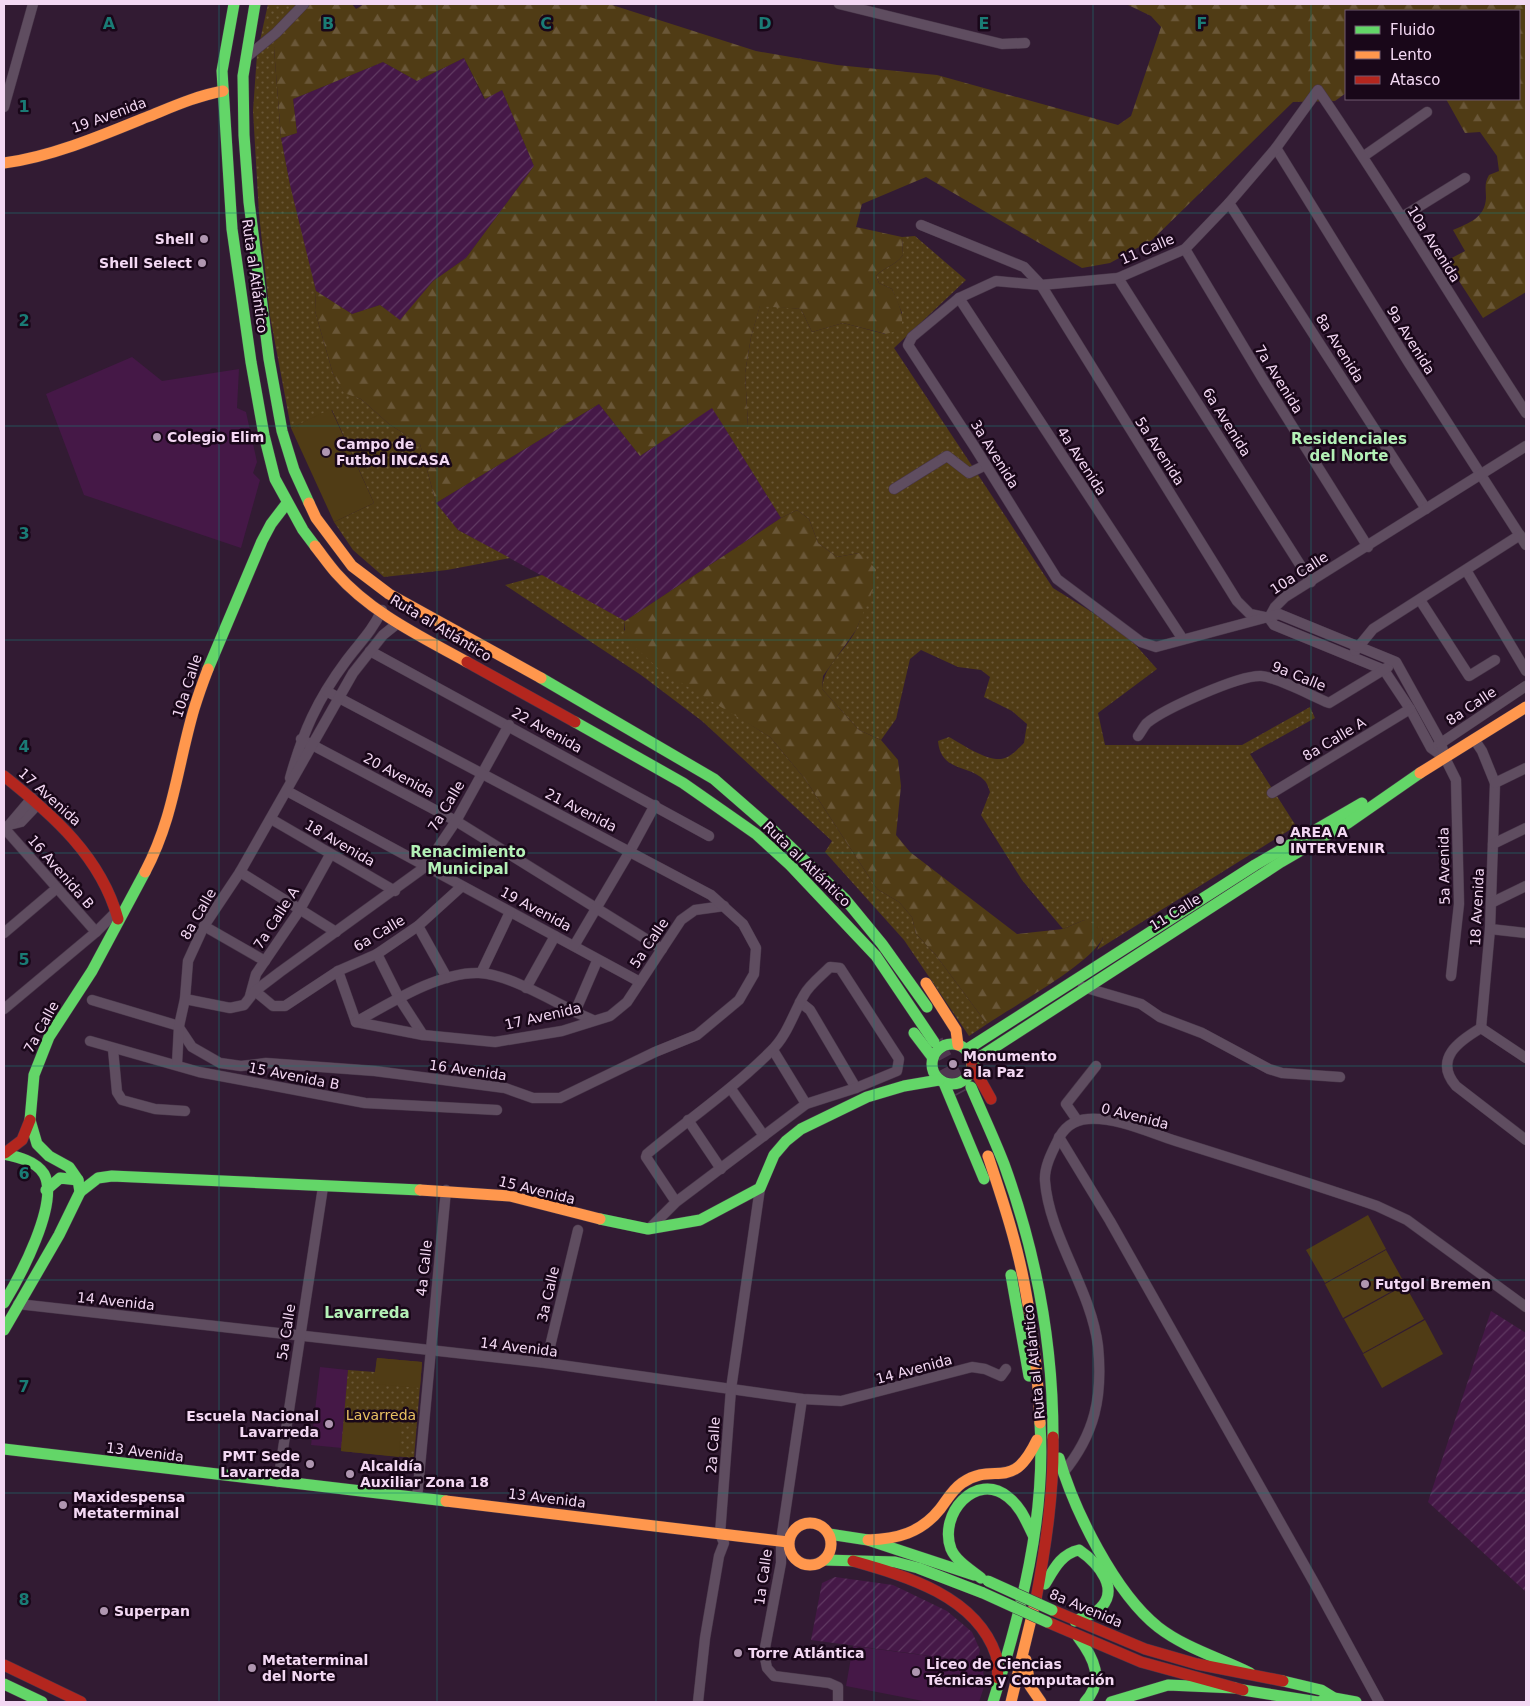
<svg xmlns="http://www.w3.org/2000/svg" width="1530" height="1706" viewBox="0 0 1530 1706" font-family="'DejaVu Sans',sans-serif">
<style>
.built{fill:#451847}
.industrial{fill:url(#industrial-furrows)}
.grass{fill:url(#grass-dots)}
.forest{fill:url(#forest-firs)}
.garden{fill:#503c15}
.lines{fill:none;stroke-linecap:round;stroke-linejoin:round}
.highway-tunnel{stroke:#4f3750;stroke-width:19;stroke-dasharray:19 9;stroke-linecap:butt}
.street-casing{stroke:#483649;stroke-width:11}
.fast-casing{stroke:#483649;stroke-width:12}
.slow-casing{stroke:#483649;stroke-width:12}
.jam-casing{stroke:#483649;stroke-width:12}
.street{stroke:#5f4d60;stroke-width:10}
.fast{stroke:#63d668;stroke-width:11}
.slow{stroke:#ff974d;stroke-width:11}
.jam{stroke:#b3261e;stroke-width:11}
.fast-bridge-casing{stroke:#483649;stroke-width:12;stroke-linecap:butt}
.fast-bridge{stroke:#63d668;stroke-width:11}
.grid{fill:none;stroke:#1a7b75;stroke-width:1;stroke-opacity:0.55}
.poi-dot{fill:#af96b0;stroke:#190719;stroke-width:2}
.labels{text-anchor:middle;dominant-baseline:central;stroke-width:5;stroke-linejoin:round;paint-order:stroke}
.street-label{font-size:14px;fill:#f3d8f3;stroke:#190719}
.poi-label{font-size:14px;font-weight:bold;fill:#f3d8f3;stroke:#190719;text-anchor:start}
.park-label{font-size:14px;fill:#e9c062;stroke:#190719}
.neighbourhood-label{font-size:15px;font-weight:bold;fill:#b3f0b6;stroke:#190719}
.grid-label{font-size:16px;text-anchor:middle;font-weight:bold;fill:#1a7b75;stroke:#190719;stroke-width:5;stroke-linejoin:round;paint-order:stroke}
</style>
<defs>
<pattern id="industrial-furrows" width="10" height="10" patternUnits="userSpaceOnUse" patternTransform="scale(1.25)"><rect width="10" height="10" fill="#451847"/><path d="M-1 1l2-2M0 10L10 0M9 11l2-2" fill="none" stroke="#603962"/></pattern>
<pattern id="grass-dots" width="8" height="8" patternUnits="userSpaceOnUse" patternTransform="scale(1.25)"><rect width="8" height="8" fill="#503c15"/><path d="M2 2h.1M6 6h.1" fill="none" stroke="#6a5738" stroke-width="1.8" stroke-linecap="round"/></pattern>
<pattern id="forest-firs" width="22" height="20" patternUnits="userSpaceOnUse" patternTransform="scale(1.25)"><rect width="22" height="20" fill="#503c15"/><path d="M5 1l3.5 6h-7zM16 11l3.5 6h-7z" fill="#6a5738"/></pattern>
</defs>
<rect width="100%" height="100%" fill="#321b33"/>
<g class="built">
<polygon points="132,357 162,381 239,369 237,408 246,412 257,462 253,473 260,480 241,548 84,495 46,394"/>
<polygon points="320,1367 348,1370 342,1448 311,1445"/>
<polygon points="853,1646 983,1663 984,1687 979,1702 928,1702 846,1686"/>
</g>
<g class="industrial">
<polygon points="464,58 484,99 502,90 534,166 466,258 433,281 400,321 380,305 352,314 316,291 294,206 281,138 297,133 293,99 383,62 417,81"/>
<polygon points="599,404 640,456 712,407 781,518 625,621 458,530 436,503"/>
<polygon points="1491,1311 1526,1333 1526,1592 1428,1502"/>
<polygon points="835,1577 893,1585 947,1611 972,1632 980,1650 977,1662 811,1640 822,1583"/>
</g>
<g class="grass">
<polygon points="268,4 308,4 274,48 281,138 290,185 316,291 315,311 333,374 344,392 361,399 389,424 420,444 436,503 458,530 510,558 447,570 384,577 353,550 334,522 374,503 332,410 291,428 270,316 259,214 253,111 257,54"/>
<path d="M915,236L966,280L894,348L1053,588L1124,632L1157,669L1098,713L1105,745H1242L1310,707L1315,718L1250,754L1296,826L1097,950L1103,938L1084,920L1063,929L1022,880L981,815L990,792C989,789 987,783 985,781C970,764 941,773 938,741L949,737C964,745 984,760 1001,759C1010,758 1018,749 1024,743L1027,724L1012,711L984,697L990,677L981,670L958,667L921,650L910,659L896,719L881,740L859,730L822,689C824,664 845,652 856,630C868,606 861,579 859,553L837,557L818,543L809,519L797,510L781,518L728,433L748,426L745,373L751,337L760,305L801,309L812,332L843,323L885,334L902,313L892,289L879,283L876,276C885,266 894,267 903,255L902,237Z"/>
<polygon points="542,575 625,621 624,630 734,714 770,737 805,779 877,889 899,902 912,917 916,934 935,954 987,1024 969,1036 904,940 825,852 832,841 702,721 641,675 505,585"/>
<polygon points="377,1358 422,1362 414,1458 341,1451 348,1370 375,1372"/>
</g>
<g class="forest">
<path d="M308,4H352L356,9L364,4H609L756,51L837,65L937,75L1118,125L1131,116L1161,27L1151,16L1126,4H1526V292L1483,318L1446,261L1465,251L1453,230C1469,223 1485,218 1486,198C1486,188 1484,184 1489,175L1499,171L1497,156L1480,132L1465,133L1446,99H1437H1519V11H1346V93L1335,101L1293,102L1152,240L1110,263L1082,268L926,177L862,204L856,227L902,237L903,255C894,267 885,266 876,276L879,283L892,289C898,302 906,317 900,330L886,334L843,323L812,332L801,309L760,306L751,337L745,373L748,427L728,433L712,408L640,456L599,404L436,503L420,444L389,424L361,399L344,393L333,374L315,311L316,291L352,314L380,305L400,320L433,281L466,258L534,166L502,90L485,99L464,58L417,81L383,62L293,99L297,133L281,138L274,48L280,35Z"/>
<path d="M797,510L809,519L818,543L837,557L859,553L876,569L875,585L856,630L823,676L822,689L859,730L881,740L898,760L901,786L896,835L910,852L1017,934L1063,929L1084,920L1098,926L1103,938C1089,965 1015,1005 987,1024L935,954L916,934L912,917L899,902L877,889L805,779L770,737L660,670L625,638V621L781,518Z"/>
</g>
<g class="garden">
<polygon points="331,409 374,503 334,522 291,428"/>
<polygon points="1368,1215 1386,1249 1325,1283 1306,1250"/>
<polygon points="1386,1250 1405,1284 1343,1318 1325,1284"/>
<polygon points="1405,1285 1424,1319 1363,1353 1344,1319"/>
<polygon points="1425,1320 1443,1354 1382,1388 1363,1354"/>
<polygon points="377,1358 422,1362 420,1388 374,1384"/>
<polygon points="344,1420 401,1424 399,1457 341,1451"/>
</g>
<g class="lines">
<polyline class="highway-tunnel" points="934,1042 961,1093"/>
<defs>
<g id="street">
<polyline points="839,4 1002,44 1025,43"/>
<polyline points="248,56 276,33 304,4"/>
<polyline points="4,107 33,4"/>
<polyline points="1276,148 1409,363 1526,545"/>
<polyline points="1364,156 1427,112"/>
<polyline points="1229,203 1426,509"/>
<polyline points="1402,217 1465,178"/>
<polyline points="921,225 1024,267 1041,285 1237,601 1250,614 1269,618 1274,625 1384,670 1410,709 1431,748 1445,758"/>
<polyline points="1185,249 1264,381 1368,547"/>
<polyline points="1118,278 1311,582"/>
<polyline points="959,298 1182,638"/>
<polyline points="894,489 947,456 969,473 986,465"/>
<polyline points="1466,570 1526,671"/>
<polyline points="1420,600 1469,676 1495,660"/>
<polyline points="1269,618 1275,607 1285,597 1526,446"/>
<polyline points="370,651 709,836"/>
<polyline points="1355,651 1373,629 1520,535"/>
<path d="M1138,736C1141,732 1144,726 1147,723C1164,709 1239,675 1261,676C1277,677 1312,696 1329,703L1388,667"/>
<polyline points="301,739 456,821 662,949"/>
<polyline points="1474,739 1482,751 1495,783 1490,929 1481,1028"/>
<polyline points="1438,745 1526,686"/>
<path d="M290,778C303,732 317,700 346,661C360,642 371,633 382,610"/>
<polyline points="1495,783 1526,768"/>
<polyline points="287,791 640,982"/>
<polyline points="1272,793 1410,709"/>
<polyline points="271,819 395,891"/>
<polyline points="9,825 21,822 38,804"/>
<polyline points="5,829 96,932"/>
<polyline points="4,831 32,798"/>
<polyline points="1493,844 1526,828"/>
<polyline points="240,872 336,932"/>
<polyline points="1491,903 1526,886"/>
<polyline points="204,926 265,961"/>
<polyline points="418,926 447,978"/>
<polyline points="1490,929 1526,933"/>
<polyline points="4,933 57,888"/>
<polyline points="574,946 630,851 655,805"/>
<polyline points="377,954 399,998 423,1035"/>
<polyline points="338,971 356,1022"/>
<polyline points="481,973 510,912"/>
<path d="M1451,976L1459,904L1456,780L1445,758L1441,743L1396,662L1279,614L1156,647L1141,642L1057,579L974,446L908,345L912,337L959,298L996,281L1041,285L1118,278L1185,249L1229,203L1276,148L1318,90C1391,196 1456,306 1526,413"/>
<polyline points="1083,987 1141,1004 1160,1017 1202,1033 1269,1069 1282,1073 1340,1077"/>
<polyline points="526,988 555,936"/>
<polyline points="255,991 273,1006 285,1006 338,971 377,954 418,926 461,887"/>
<polyline points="250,996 256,974 299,911 330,855"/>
<polyline points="185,999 230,1008 244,1005 255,991 280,972 425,867 456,821 509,725"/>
<polyline points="92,1000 179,1026"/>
<polyline points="800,1002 810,1010 856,1088"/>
<polyline points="4,1009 96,932 117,911"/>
<polyline points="593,1020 575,1012 597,961"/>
<polyline points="356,1022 423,1035 495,1042 562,1031 610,1016 627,1002 681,920 695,910 724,906"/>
<path d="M356,1022C390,1003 440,971 480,973C506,974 550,999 575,1012"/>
<path d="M1481,1028C1459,1041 1433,1059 1456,1086L1526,1140"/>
<polyline points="1481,1028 1526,1058"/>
<polyline points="180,1029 192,1047 220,1063 241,1066 266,1063 375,1071 505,1088 533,1098 560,1098 655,1052 697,1035 739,1000 754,974 756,948 743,924 711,895 326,691"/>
<polyline points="90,1041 199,1072 365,1103 497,1110"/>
<polyline points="113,1049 117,1092 122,1100 155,1109 185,1111"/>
<polyline points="773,1050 806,1104"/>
<polyline points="177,1064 179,1026 185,999 188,961 204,926 240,872 353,673 383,635 398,623"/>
<polyline points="731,1089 764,1136"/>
<polyline points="688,1120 721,1169"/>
<polyline points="1077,1120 1066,1104 1096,1066"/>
<polyline points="1059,1137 1110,1221 1316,1586 1379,1702"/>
<path d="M649,1229L676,1202L806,1104L856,1088L897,1071L899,1059L840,968L830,967C821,976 809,985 804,995C793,1014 787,1036 771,1051C733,1089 689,1119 647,1154L646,1157L676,1202"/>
<polyline points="18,1304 546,1363 802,1399 841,1401 972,1367 985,1369 1001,1376 1006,1369"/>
<polyline points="546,1363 578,1230"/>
<polyline points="802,1399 781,1541 781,1563 764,1653 767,1668 774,1676 829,1683 838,1687 838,1702"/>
<path d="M1063,1473C1095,1434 1103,1397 1098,1346C1091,1289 1049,1236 1045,1181C1044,1168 1051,1154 1057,1142C1063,1128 1073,1120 1088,1119C1117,1117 1148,1132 1176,1141C1243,1162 1310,1183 1377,1206L1407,1220L1526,1307"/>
<polyline points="278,1482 323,1187"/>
<polyline points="417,1498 446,1190"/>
<polyline points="698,1702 705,1638 719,1556 724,1543 720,1534 731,1389 760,1188"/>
</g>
<g id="fast">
<polyline points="234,4 222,71 232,229 251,362 264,435 275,479 303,530 315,546"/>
<polyline points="255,4 243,76 244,135 249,202 269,359 282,431 294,470 309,503"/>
<polyline points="208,669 262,541 271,524 287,503"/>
<polyline points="541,678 714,779 775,832 845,899 882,944 927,1007"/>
<polyline points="575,722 683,783 756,834 790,865 876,956 934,1042"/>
<polyline points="914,1033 933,1058"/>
<circle cx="952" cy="1064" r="20"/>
<polyline points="966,1050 1255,865 1362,803"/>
<polyline points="972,1062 1281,862 1348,823 1420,773"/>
<polyline points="944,1083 984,1179"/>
<path d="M971,1087C982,1113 994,1138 1004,1164C1036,1252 1053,1343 1053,1437"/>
<path d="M4,1154C18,1157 36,1161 44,1174C60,1203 19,1278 4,1303"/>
<polyline points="46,1190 60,1178 78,1180"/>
<polyline points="80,1192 98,1178 112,1176 420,1190"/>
<polyline points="600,1219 648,1229 700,1220 760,1188 774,1155 786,1141 801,1129 867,1097 904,1086 939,1080"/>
<polyline points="1011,1275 1029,1376"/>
<polyline points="4,1330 59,1235 80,1192 78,1180 69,1167 49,1156 37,1144 30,1120 34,1075 49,1037 92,971 145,872"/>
<polyline points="4,1449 446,1501"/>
<path d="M1059,1458C1074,1510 1115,1593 1158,1627C1185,1648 1220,1658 1250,1673"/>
<polyline points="829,1534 868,1540 974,1575"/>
<polyline points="825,1560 895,1562 918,1568 983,1593"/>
<path d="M981,1578C971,1570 956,1561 951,1549C938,1514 976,1471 1008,1497C1021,1507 1026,1521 1033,1535"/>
<path d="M1045,1584C1054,1569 1061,1554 1079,1550C1098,1563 1123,1591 1097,1611C1090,1616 1082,1617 1075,1621"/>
<path d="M1078,1637C1094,1658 1105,1680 1085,1702"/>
<polyline points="1283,1681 1321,1690 1334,1698 1356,1702"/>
<polyline points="4,1684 42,1702"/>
<polyline points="1243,1690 1318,1702 1334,1698"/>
<path d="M993,1702C1021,1612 1046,1518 1040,1423"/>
<polyline points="1111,1702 1168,1685 1235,1688"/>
</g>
<g id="slow">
<path d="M4,163C51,157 103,135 147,117C172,107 196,96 223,91"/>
<polyline points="309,503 316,518 352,566 389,594 541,678"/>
<path d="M315,546C322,555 329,565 336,573C371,613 422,637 467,662"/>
<polyline points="1420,773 1526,707"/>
<path d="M145,872C174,817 177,767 194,709C198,696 203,682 208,669"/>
<polyline points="926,983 956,1030 958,1045"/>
<path d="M988,1156C1003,1201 1018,1246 1026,1293C1034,1336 1038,1379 1040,1423"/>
<polyline points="420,1190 510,1196 600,1219"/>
<polyline points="446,1501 788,1542"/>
<circle cx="810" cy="1544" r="21"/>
<path d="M868,1540C897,1539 921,1533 940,1509C947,1500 952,1490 962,1483C996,1460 1011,1494 1037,1440"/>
<polyline points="1026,1660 1030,1686 1041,1702"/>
<polyline points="1011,1702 1036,1599"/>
</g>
<g id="jam">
<polyline points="467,662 575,722"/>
<path d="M4,776C53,815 101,857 118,919"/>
<polyline points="972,1065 991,1099"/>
<polyline points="5,1153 22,1140 30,1120"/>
<path d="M853,1561C906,1576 976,1596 996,1655C998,1662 997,1671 998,1678"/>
<path d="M1036,1599C1046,1545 1054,1491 1053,1437"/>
<polyline points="1052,1610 1145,1649 1197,1664 1283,1681"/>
<polyline points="1047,1622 1141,1662 1243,1690"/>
<polyline points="4,1665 81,1702"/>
</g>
</defs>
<use href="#street" class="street-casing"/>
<use href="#fast" class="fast-casing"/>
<use href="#slow" class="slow-casing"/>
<use href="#jam" class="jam-casing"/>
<use href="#street" class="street"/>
<use href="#fast" class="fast"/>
<use href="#slow" class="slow"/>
<use href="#jam" class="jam"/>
<defs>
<g id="fast-bridge">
<polyline points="988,1581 1052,1610"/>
<polyline points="983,1593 1047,1622"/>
</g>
</defs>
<use href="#fast-bridge" class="fast-bridge-casing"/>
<use href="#fast-bridge" class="fast-bridge"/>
</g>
<path class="grid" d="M219,4V1702M437,4V1702M656,4V1702M874,4V1702M1093,4V1702M1311,4V1702M4,213H1526M4,426H1526M4,640H1526M4,853H1526M4,1066H1526M4,1280H1526M4,1493H1526"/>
<g class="poi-dot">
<circle cx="204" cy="239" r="5"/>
<circle cx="202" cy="263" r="5"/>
<circle cx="157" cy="437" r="5"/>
<circle cx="326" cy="452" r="5"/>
<circle cx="1280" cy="840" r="5"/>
<circle cx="953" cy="1064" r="5"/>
<circle cx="1365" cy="1284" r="5"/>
<circle cx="329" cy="1424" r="5"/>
<circle cx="310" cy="1464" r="5"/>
<circle cx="350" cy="1474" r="5"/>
<circle cx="63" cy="1505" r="5"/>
<circle cx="104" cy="1611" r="5"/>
<circle cx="738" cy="1653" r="5"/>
<circle cx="252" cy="1668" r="5"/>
<circle cx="916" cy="1672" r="5"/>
</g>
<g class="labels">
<g class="street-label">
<text transform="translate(109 115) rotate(-20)">19 Avenida</text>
<text transform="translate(1434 244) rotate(58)">10a Avenida</text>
<text transform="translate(1147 249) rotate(-23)">11 Calle</text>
<text transform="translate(255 276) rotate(82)">Ruta al Atlántico</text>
<text transform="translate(1411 340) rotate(58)">9a Avenida</text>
<text transform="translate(1340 348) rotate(58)">8a Avenida</text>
<text transform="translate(1279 379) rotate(58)">7a Avenida</text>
<text transform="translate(1227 422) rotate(58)">6a Avenida</text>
<text transform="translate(1160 451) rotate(57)">5a Avenida</text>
<text transform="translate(995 454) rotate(58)">3a Avenida</text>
<text transform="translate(1082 461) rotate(57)">4a Avenida</text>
<text transform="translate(1299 573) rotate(-33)">10a Calle</text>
<text transform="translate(441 628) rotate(31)">Ruta al Atlántico</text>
<text transform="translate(1299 676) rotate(22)">9a Calle</text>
<text transform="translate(187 686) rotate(-72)">10a Calle</text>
<text transform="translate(1471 706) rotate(-34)">8a Calle</text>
<text transform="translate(547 730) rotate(29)">22 Avenida</text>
<text transform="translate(1334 739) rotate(-31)">8a Calle A</text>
<text transform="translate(399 775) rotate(28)">20 Avenida</text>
<text transform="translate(50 797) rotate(42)">17 Avenida</text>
<text transform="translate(446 806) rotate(-59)">7a Calle</text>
<text transform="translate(581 810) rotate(27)">21 Avenida</text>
<text transform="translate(340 843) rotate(30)">18 Avenida</text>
<text transform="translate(807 864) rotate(44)">Ruta al Atlántico</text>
<text transform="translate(1444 866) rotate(-91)">5a Avenida</text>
<text transform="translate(61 872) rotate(49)">16 Avenida B</text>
<text transform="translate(1477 907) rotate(-87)">18 Avenida</text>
<text transform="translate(536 909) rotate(28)">19 Avenida</text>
<text transform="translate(1175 912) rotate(-32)">11 Calle</text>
<text transform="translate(198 914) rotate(-60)">8a Calle</text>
<text transform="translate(276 918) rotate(-57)">7a Calle A</text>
<text transform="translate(379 933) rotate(-31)">6a Calle</text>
<text transform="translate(649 943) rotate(-56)">5a Calle</text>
<text transform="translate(543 1016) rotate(-13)">17 Avenida</text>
<text transform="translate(41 1027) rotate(-61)">7a Calle</text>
<text transform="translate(468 1070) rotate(8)">16 Avenida</text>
<text transform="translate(294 1076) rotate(11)">15 Avenida B</text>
<text transform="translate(1135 1116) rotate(14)">0 Avenida</text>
<text transform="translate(537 1190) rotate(14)">15 Avenida</text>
<text transform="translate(424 1268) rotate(-84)">4a Calle</text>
<text transform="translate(548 1294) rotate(-77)">3a Calle</text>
<text transform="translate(116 1301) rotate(6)">14 Avenida</text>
<text transform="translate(286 1332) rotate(-81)">5a Calle</text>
<text transform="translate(519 1347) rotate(7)">14 Avenida</text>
<text transform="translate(1034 1362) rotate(-96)">Ruta al Atlántico</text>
<text transform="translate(914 1369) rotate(-15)">14 Avenida</text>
<text transform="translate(713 1445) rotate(-86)">2a Calle</text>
<text transform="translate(145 1452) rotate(7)">13 Avenida</text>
<text transform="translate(547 1498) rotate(7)">13 Avenida</text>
<text transform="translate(763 1577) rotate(-82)">1a Calle</text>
<text transform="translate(1086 1608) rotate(23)">8a Avenida</text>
</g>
<g class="poi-label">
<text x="194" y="239" text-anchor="end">Shell</text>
<text x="192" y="263" text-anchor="end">Shell Select</text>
<text x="167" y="437">Colegio Elim</text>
<text x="336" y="444">Campo de<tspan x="336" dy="16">Futbol INCASA</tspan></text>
<text x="1290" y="832">AREA A<tspan x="1290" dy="16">INTERVENIR</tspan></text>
<text x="963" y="1056">Monumento<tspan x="963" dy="16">a la Paz</tspan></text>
<text x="1375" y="1284">Futgol Bremen</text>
<text x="319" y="1416" text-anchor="end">Escuela Nacional<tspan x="319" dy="16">Lavarreda</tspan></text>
<text x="300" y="1456" text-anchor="end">PMT Sede<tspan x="300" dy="16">Lavarreda</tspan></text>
<text x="360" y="1466">Alcaldía<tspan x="360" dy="16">Auxiliar Zona 18</tspan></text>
<text x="73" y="1497">Maxidespensa<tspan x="73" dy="16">Metaterminal</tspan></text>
<text x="114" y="1611">Superpan</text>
<text x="748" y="1653">Torre Atlántica</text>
<text x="262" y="1660">Metaterminal<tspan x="262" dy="16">del Norte</tspan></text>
<text x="926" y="1664">Liceo de Ciencias<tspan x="926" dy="16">Técnicas y Computación</tspan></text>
</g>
<g class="park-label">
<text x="381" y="1415">Lavarreda</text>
</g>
<g class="neighbourhood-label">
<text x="1349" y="439">Residenciales<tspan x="1349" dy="17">del Norte</tspan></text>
<text x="468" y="852">Renacimiento<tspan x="468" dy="17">Municipal</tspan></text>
<text x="367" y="1313">Lavarreda</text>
</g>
</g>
<g class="grid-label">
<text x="109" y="29">A</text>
<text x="328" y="29">B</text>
<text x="546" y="29">C</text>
<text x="765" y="29">D</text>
<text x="984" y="29">E</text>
<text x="1202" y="29">F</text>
<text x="24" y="112">1</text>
<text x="24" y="326">2</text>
<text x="24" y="539">3</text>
<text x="24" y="752">4</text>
<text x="24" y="965">5</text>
<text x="24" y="1179">6</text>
<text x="24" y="1392">7</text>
<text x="24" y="1605">8</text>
</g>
<rect width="1530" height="1706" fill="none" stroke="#f3d8f3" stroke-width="10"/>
<rect x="1345" y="10" width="175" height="90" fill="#190719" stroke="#705b70"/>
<rect x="1355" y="26" width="25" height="8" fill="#63d668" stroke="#705b70"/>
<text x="1390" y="35" font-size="15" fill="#f3d8f3">Fluido</text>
<rect x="1355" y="51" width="25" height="8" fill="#ff974d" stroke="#705b70"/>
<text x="1390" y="60" font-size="15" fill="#f3d8f3">Lento</text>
<rect x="1355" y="76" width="25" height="8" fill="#b3261e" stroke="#705b70"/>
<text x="1390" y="85" font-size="15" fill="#f3d8f3">Atasco</text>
</svg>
